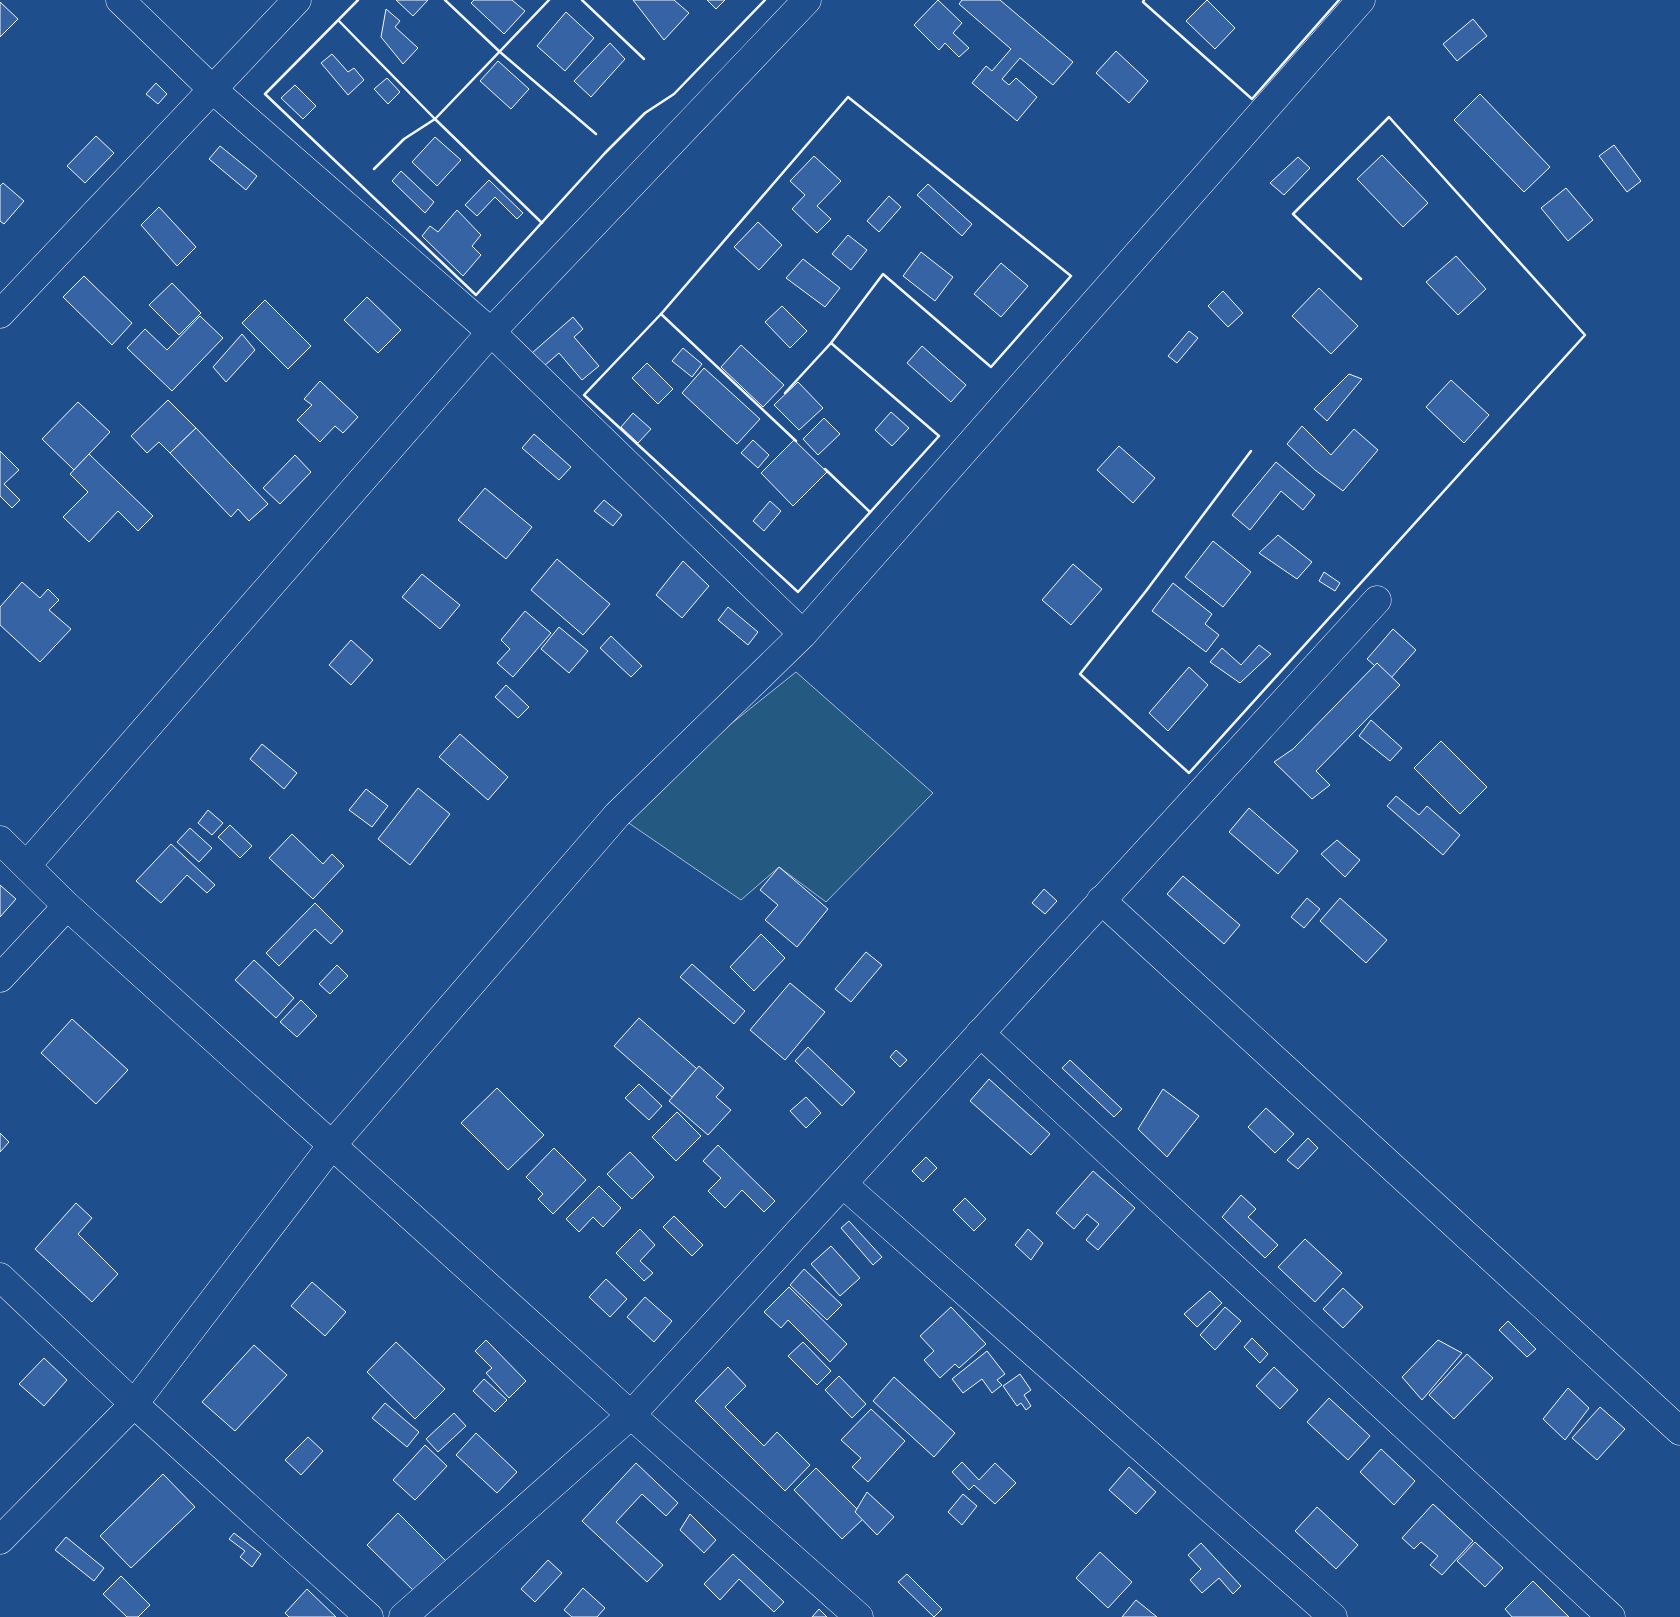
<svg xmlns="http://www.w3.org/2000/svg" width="1680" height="1617" viewBox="0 0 1680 1617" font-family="'PT Sans Narrow',sans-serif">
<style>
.green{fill:#245a82;stroke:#a8bbd7}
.building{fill:#3563a3;stroke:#f2f6ff}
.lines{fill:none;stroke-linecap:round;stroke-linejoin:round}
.street-casing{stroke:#f2f6ff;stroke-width:29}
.street{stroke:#1f4e8c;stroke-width:28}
.wall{stroke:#f2f6ff;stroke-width:2.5}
</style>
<rect width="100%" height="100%" fill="#1f4e8c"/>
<polygon class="green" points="796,672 933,793 826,902 779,867 741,900 617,815"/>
<g class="building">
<polygon points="396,0 428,0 413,16"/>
<polygon points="474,0 512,0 525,11 504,34 471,3"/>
<polygon points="633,0 674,0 689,13 664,40"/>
<polygon points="707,0 725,0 716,9"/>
<polygon points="938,0 962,23 953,33 969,48 959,57 945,43 939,50 914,25"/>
<polygon points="962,0 1000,0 1073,62 1053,85 1020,58 1002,79 1009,85 1016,78 1037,97 1017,121 972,83 986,66 992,71 1011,49 959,4"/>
<polygon points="1207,0 1235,28 1215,49 1186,21"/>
<polygon points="0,2 18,19 0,37"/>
<polygon points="386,9 400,21 395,27 418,48 403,64 381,37"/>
<polygon points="566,12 594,38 565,71 537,46"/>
<polygon points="1473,19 1487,36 1457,61 1443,44"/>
<polygon points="610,43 625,59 591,97 574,81"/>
<polygon points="1116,51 1148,81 1129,103 1096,73"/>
<polygon points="332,54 348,72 354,68 364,80 348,95 321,63"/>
<polygon points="498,61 529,89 511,109 480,81"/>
<polygon points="387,78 400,92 388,104 374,89"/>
<polygon points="156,83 167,94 158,104 146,94"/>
<polygon points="295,85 316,106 303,119 281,98"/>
<polygon points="1480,94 1550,167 1524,192 1454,120"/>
<polygon points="96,136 114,153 85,183 67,166"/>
<polygon points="435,137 461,160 437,186 412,162"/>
<polygon points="1614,145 1641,181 1627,192 1599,156"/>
<polygon points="220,146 257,176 246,190 209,159"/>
<polygon points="1382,155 1428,203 1403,227 1357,179"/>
<polygon points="814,156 841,181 817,206 831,219 817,233 792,209 805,195 790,181"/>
<polygon points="1298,157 1310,168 1284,195 1270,183"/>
<polygon points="401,171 434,202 425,213 392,181"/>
<polygon points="489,180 523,213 517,219 495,197 477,216 465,205"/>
<polygon points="3,183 24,201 4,224 0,221 0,186"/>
<polygon points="928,184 972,224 962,236 917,195"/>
<polygon points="1566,188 1593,220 1568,241 1541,208"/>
<polygon points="889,196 901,207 879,232 867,221"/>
<polygon points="159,207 196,247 177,266 141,225"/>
<polygon points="457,210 481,235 472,246 481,255 463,276 422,236 430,226 438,232"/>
<polygon points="758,222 782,245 759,270 734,247"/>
<polygon points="848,235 867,250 851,270 832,254"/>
<polygon points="921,252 953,277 935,301 903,276"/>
<polygon points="1456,256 1486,289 1458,315 1426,282"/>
<polygon points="803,259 840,288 825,307 786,278"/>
<polygon points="1001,263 1028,286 1001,317 974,294"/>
<polygon points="84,276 132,323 112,345 63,297"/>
<polygon points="172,283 201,313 179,335 149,305"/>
<polygon points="1319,288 1358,326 1331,354 1292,316"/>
<polygon points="1223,291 1243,313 1228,327 1208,306"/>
<polygon points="367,297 401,330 378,353 344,320"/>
<polygon points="265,300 311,346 288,369 242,323"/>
<polygon points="782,306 807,331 790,348 765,322"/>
<polygon points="200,316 223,338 172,391 127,348 145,329 167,350"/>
<polygon points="573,317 583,329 574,337 599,366 582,380 559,353 544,366 532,353"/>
<polygon points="1189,331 1198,338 1177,363 1168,356"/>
<polygon points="242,334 255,350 226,382 213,367"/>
<polygon points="741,345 784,385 763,407 721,367"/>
<polygon points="922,346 966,385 951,402 907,363"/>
<polygon points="683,348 702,364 692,377 672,361"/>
<polygon points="647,363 673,389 658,404 632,378"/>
<polygon points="704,368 760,419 737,444 682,393"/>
<polygon points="1349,374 1362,379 1327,421 1314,409"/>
<polygon points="1451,380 1489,415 1464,443 1426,407"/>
<polygon points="320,381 358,417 343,433 335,426 320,442 297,420 312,405 304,399"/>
<polygon points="798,382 823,408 799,430 774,405"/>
<polygon points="168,400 196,428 170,453 159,442 147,453 131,436"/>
<polygon points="78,402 110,432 74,470 42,439"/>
<polygon points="891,412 909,428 892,446 875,430"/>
<polygon points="633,413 651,429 638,443 621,427"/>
<polygon points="824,418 840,434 818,455 803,439"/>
<polygon points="1302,426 1331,455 1354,429 1378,450 1343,491 1315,470 1287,444"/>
<polygon points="196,428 268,504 249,521 238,509 231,517 170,453"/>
<polygon points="534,434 571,467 559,480 522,448"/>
<polygon points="753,440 769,455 758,468 741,453"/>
<polygon points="794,440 827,472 793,506 761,473"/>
<polygon points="1119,446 1155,478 1133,503 1097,470"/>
<polygon points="0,451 19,470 4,484 20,500 12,508 0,496"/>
<polygon points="89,454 153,516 138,531 118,511 89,542 63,517 88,492 70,474"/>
<polygon points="295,455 311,472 280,504 263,488"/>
<polygon points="1276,462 1315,495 1303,510 1281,491 1250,530 1232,515"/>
<polygon points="485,488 532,527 506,559 458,520"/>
<polygon points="604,500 622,515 613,526 594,511"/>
<polygon points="770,501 781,511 764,531 753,521"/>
<polygon points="1278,535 1312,562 1297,579 1259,553"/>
<polygon points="1213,541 1251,572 1223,607 1185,577"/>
<polygon points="557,559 610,604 583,635 531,590"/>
<polygon points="683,561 709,586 682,618 656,595"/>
<polygon points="1073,564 1102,589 1071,625 1042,600"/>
<polygon points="1324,572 1340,583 1335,591 1319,581"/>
<polygon points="422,574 460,605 440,629 402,597"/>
<polygon points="22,582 40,598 48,589 59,600 49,610 71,629 40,662 0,625 0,607"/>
<polygon points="1173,583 1212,614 1205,624 1219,635 1206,652 1152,611"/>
<polygon points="728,607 758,632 748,645 718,620"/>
<polygon points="525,611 551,633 513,677 497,663 510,649 501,640"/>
<polygon points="559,627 588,651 569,673 541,649"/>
<polygon points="1393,629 1416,650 1390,679 1367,659"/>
<polygon points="611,636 642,666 631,677 600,648"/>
<polygon points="351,640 373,660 351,685 329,665"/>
<polygon points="1259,645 1271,654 1240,683 1210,662 1222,648 1241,665"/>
<polygon points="1377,663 1400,685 1316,771 1330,785 1312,799 1274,762 1293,749"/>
<polygon points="1189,667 1208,685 1168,731 1149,713"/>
<polygon points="506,685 529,707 518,718 495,697"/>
<polygon points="1371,720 1402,748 1390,761 1359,736"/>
<polygon points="460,734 508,777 488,800 439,757"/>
<polygon points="1441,741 1487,787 1460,814 1414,768"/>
<polygon points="262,744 297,773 284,789 250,759"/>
<polygon points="418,788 450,814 410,865 378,839"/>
<polygon points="366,789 388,806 372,827 349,810"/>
<polygon points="1396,796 1419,815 1427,806 1460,835 1443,855 1387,806"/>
<polygon points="1249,808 1298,851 1278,874 1229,832"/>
<polygon points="208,810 223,823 212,835 198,823"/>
<polygon points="230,825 252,846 240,858 218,837"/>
<polygon points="190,828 212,848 199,862 177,842"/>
<polygon points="292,834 323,864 332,854 344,866 313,899 269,858"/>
<polygon points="1337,840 1360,860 1345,877 1321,854"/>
<polygon points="171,844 215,885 207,893 187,875 161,903 136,881"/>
<polygon points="779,867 828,909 797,947 765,920 778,905 760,890"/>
<polygon points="1183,876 1240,925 1224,944 1167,894"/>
<polygon points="0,885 16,899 0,917"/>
<polygon points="1044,889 1057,901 1045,914 1032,903"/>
<polygon points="1307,898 1320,909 1304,928 1291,917"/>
<polygon points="1340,898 1387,940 1366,963 1320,921"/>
<polygon points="315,903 343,931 331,944 315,929 279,966 266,953"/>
<polygon points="761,934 785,958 754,991 730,967"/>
<polygon points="866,952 882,965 851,1002 835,989"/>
<polygon points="254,960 294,998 276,1018 235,980"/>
<polygon points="692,964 745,1011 734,1024 680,977"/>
<polygon points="337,965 348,976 330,994 319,984"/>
<polygon points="790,983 825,1012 785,1060 750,1030"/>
<polygon points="301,1000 317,1016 297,1037 280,1022"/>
<polygon points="639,1018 697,1069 672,1097 614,1046"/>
<polygon points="72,1019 128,1070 96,1104 41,1053"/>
<polygon points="808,1047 855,1092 842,1106 795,1061"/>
<polygon points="896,1050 907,1060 900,1067 890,1057"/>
<polygon points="1070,1060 1122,1109 1114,1117 1062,1068"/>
<polygon points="699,1066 724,1088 716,1097 731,1110 708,1135 669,1101"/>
<polygon points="989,1079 1050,1134 1031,1155 970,1101"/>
<polygon points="639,1084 662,1106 649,1120 625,1098"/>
<polygon points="497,1088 544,1135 508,1170 461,1123"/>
<polygon points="1163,1089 1199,1116 1167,1157 1138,1129"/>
<polygon points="806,1097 821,1113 806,1128 790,1111"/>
<polygon points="1266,1108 1294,1134 1275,1153 1248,1127"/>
<polygon points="677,1112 701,1136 676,1161 652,1137"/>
<polygon points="0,1133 9,1142 0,1152"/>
<polygon points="1308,1138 1318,1148 1298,1169 1287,1160"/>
<polygon points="718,1145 775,1201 764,1212 742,1190 725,1208 708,1191 721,1178 703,1161"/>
<polygon points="554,1148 586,1180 553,1214 538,1199 543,1194 526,1177"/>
<polygon points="630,1152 654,1177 632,1199 607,1174"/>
<polygon points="926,1157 937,1168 923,1182 912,1171"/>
<polygon points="1093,1171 1135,1208 1098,1250 1086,1240 1099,1224 1087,1214 1074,1229 1056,1213"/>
<polygon points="599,1186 621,1208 603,1227 593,1217 579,1232 566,1219"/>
<polygon points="1241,1195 1256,1209 1248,1217 1278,1245 1265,1258 1222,1217"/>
<polygon points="965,1198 986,1219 974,1231 953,1210"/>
<polygon points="76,1203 92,1218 78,1234 118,1274 92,1302 35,1249"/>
<polygon points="674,1216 703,1245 692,1256 663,1227"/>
<polygon points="849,1221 882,1257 873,1265 841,1228"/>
<polygon points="640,1229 655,1245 640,1261 653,1273 644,1281 616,1253"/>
<polygon points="1028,1229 1043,1243 1031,1260 1015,1245"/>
<polygon points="1305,1239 1342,1273 1315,1302 1278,1267"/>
<polygon points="831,1246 860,1278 840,1296 811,1264"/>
<polygon points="804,1269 842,1305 827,1320 790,1285"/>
<polygon points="606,1279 627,1299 610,1317 589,1297"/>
<polygon points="312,1282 346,1312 325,1336 291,1306"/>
<polygon points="789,1287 847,1344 830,1362 788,1320 781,1328 764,1312"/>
<polygon points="1343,1288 1363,1307 1343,1328 1323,1309"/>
<polygon points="1210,1291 1222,1303 1197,1327 1184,1314"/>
<polygon points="645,1297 672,1321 654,1342 627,1317"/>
<polygon points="951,1307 986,1344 959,1368 955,1364 940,1378 924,1360 934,1351 920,1336"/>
<polygon points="1225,1307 1241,1321 1215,1350 1200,1335"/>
<polygon points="1508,1321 1536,1349 1527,1357 1499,1330"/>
<polygon points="1252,1338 1268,1354 1260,1363 1244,1347"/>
<polygon points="486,1340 526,1381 509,1398 486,1373 492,1368 475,1351"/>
<polygon points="1438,1340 1462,1353 1422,1400 1402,1377"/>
<polygon points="396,1342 445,1389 415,1419 367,1372"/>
<polygon points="803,1342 831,1371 817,1385 788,1356"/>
<polygon points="254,1345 287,1375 235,1431 202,1402"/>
<polygon points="987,1351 1005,1374 997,1380 1002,1385 992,1393 982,1379 963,1393 952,1379"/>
<polygon points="1467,1354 1493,1378 1454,1419 1429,1395"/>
<polygon points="44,1358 67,1380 44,1406 19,1384"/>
<polygon points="728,1367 746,1386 725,1407 764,1446 777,1432 810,1465 785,1491 695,1401"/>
<polygon points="1274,1367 1298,1390 1280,1409 1256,1386"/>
<polygon points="1020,1374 1031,1390 1024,1395 1031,1406 1026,1410 1021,1403 1017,1406 1003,1386"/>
<polygon points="839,1376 866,1404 852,1418 825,1390"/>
<polygon points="894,1377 955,1433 934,1457 873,1401"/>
<polygon points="484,1379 507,1400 495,1412 473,1391"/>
<polygon points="1568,1388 1589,1408 1565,1440 1543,1419"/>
<polygon points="1329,1398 1370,1436 1348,1460 1307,1422"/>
<polygon points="385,1403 419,1432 407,1447 372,1418"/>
<polygon points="1600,1407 1625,1429 1597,1460 1572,1438"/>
<polygon points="871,1409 905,1441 868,1482 852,1467 861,1458 841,1440"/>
<polygon points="454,1413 466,1426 438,1452 426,1439"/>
<polygon points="476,1433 517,1472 497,1493 456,1455"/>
<polygon points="308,1437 323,1451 301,1475 285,1460"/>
<polygon points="425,1445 447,1466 415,1500 393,1480"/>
<polygon points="1381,1449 1415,1481 1394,1505 1360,1472"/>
<polygon points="962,1462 979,1480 995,1463 1016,1483 995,1504 974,1485 969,1490 952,1472"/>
<polygon points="636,1463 678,1503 666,1516 642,1494 616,1522 663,1565 647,1582 582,1521"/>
<polygon points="1129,1467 1156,1492 1136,1514 1109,1490"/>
<polygon points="816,1468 865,1517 842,1539 794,1490"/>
<polygon points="163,1474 195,1507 131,1568 100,1536"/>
<polygon points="867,1492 894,1517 877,1535 855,1512"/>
<polygon points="963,1494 977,1506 962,1525 948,1512"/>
<polygon points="1433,1504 1473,1541 1442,1575 1430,1565 1438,1556 1421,1542 1414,1549 1402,1538"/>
<polygon points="1317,1507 1358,1545 1336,1569 1295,1531"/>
<polygon points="398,1513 446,1561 415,1592 367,1545"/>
<polygon points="690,1514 716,1540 704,1553 680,1530"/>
<polygon points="234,1533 261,1554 252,1567 240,1557 245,1551 229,1539"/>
<polygon points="66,1537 104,1568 94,1581 55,1550"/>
<polygon points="1475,1542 1503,1568 1485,1587 1457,1561"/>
<polygon points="1201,1543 1241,1586 1233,1594 1219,1578 1202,1593 1190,1580 1201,1569 1188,1555"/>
<polygon points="1100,1552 1132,1582 1108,1608 1076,1578"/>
<polygon points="733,1554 784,1602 774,1612 739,1579 720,1600 704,1584"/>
<polygon points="548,1560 562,1573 535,1602 521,1589"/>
<polygon points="907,1574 942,1609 934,1617 898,1582"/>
<polygon points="121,1576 150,1605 138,1617 127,1617 103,1594"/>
<polygon points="1533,1581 1569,1617 1512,1617 1505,1609"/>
<polygon points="583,1588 605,1608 597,1617 572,1617 564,1610"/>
<polygon points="307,1589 336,1617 289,1617 285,1613"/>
<polygon points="1136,1600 1157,1617 1122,1617"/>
<polygon points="819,1609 827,1617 812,1617"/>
</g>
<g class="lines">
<defs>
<g id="street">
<polyline points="120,0 211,88 491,332 803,634"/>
<polyline points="0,314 297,0"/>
<polyline points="0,840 67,906 631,1415 859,1617"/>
<polyline points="27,865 491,332 807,0"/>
<polyline points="1101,900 1680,1431"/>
<polyline points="0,978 67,906"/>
<polyline points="980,1033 1611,1617"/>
<polyline points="843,1184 1333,1617"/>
<polyline points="0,1277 134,1404 369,1617"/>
<polyline points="0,1540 134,1404 332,1145 617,815 803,634 1361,0"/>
<polyline points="403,1617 631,1415 1377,600"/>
</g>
</defs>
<use href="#street" class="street-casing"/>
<use href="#street" class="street"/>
<g class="wall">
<polyline points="358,0 265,94 476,295 605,153 645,113 674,94 765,0"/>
<polyline points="445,0 500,52 596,134"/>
<polyline points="582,0 644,59"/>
<polyline points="1144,0 1143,2 1252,99 1339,0"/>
<polyline points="339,21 435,119 542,223"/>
<polygon points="848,97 1071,276 991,367 883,274 831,343 939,436 798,592 584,395 661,314"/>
<polyline points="374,169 404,139 435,119 549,0"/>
<polyline points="661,314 796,441"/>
<polyline points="785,393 831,343"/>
<polyline points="1251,451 1146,591 1080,674 1189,773 1585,335 1389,117 1293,214 1361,279"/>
<polyline points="825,469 870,512"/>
</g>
</g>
</svg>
